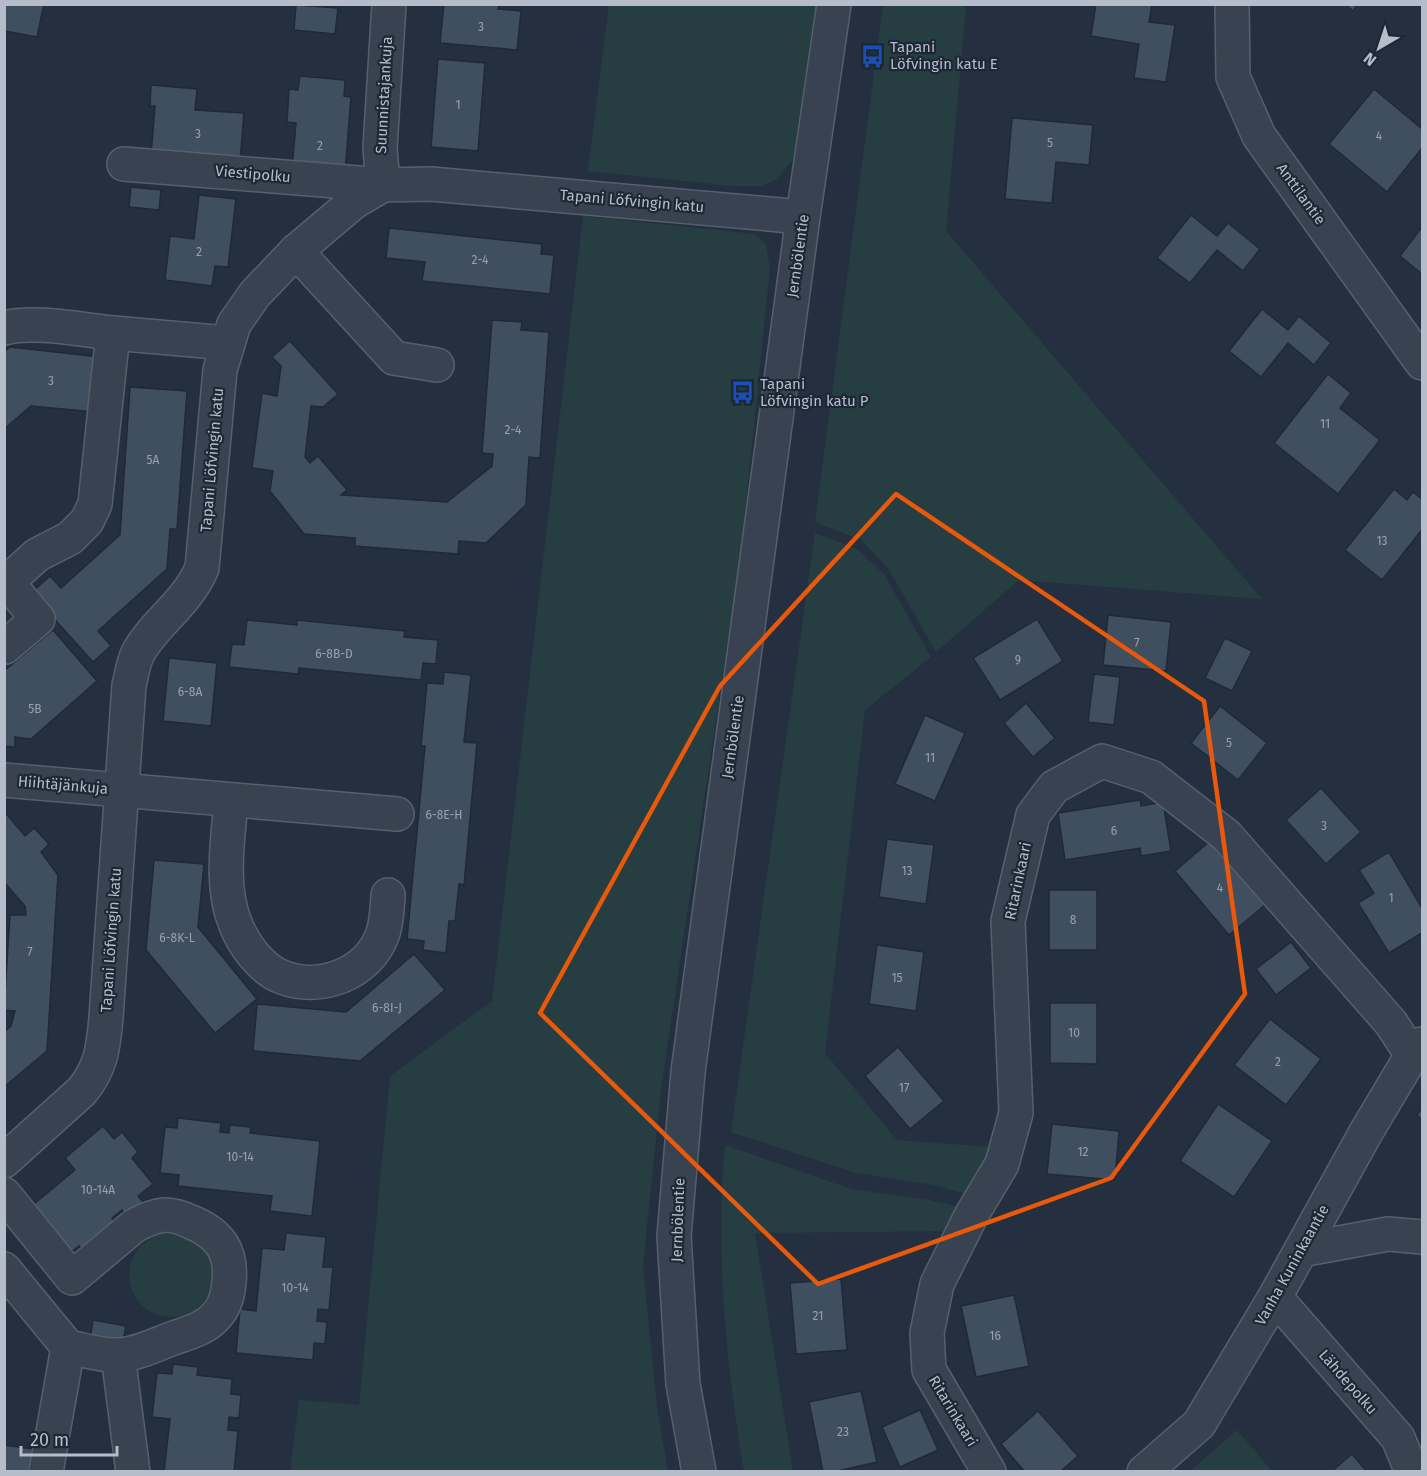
<svg xmlns="http://www.w3.org/2000/svg" width="1427" height="1476" viewBox="0 0 1427 1476" font-family="'Fira Sans',sans-serif">
<style>
.green{fill:#263e41}
.building{fill:#404f5f;stroke:#1f2937;stroke-width:1.5}
.lines{fill:none;stroke-linecap:round;stroke-linejoin:round}
.minor-casing{stroke:#56606d;stroke-width:36}
.minor{stroke:#394250;stroke-width:33}
.marked{fill:none;stroke:#e8590c;stroke-width:4.5;stroke-linejoin:round}
.labels{text-anchor:middle;dominant-baseline:central;stroke-width:4.5;stroke-linejoin:round;paint-order:stroke}
.number-label{font-size:12px;fill:#98a2af}
.poi-label{font-size:15px;fill:#b5bdca;stroke:#1d2735;text-anchor:start}
.street-label{font-size:15px;fill:#b5bdca;stroke:#1d2735}
</style>
<rect width="100%" height="100%" fill="#243040"/>
<g class="green">
<polygon points="609,5 816,5 793,159 778,179 760,186 732,186 588,171"/>
<polygon points="883,5 966,5 946,231 1262,599 1019,580 936,652 888,568 861,540 815,522"/>
<polygon points="583,216 755,234 766,245 770,268 741,552 661,1089 643,1266 657,1408 668,1471 290,1471 299,1400 359,1405 390,1076 492,1001"/>
<polygon points="815,533 857,549 884,574 931,657 865,710 825,1053 897,1140 991,1147 970,1195 934,1185 856,1173 731,1132"/>
<path d="M725,1145L851,1189L929,1200L965,1208L954,1231L755,1233L793,1471H744C726,1364 715,1254 725,1145Z"/>
<circle cx="171" cy="1275" r="42"/>
<polygon points="1237,1430 1272,1471 1190,1471"/>
</g>
<g class="building">
<polygon points="4,4 44,4 37,37 4,31"/>
<polygon points="444,4 499,4 498,9 521,11 517,50 440,43"/>
<polygon points="1096,4 1152,4 1149,22 1175,25 1166,82 1134,78 1139,44 1091,36"/>
<polygon points="1345,4 1358,4 1353,11"/>
<polygon points="296,5 338,8 335,34 294,30"/>
<polygon points="438,59 485,63 478,151 431,147"/>
<polygon points="300,76 345,80 344,96 351,97 345,173 292,169 296,123 287,122 289,89 298,90"/>
<polygon points="151,85 197,89 195,110 244,113 240,162 151,155 155,106 150,106"/>
<polygon points="1374,89 1422,129 1422,148 1387,192 1329,144"/>
<polygon points="1012,118 1093,125 1089,165 1056,162 1052,203 1005,199"/>
<polygon points="131,187 161,190 159,210 129,207"/>
<polygon points="199,195 236,199 228,267 215,266 212,286 165,280 170,236 194,239"/>
<polygon points="1191,215 1217,236 1228,223 1260,249 1243,271 1217,250 1190,283 1157,258"/>
<polygon points="1422,227 1422,274 1400,256"/>
<polygon points="389,228 542,244 541,254 554,255 550,294 422,281 425,262 386,258"/>
<polygon points="1262,309 1288,330 1299,316 1331,343 1314,365 1288,343 1261,377 1229,351"/>
<polygon points="492,320 522,322 521,330 549,332 540,458 529,457 526,505 486,543 459,541 458,554 355,546 355,538 304,534 270,491 273,471 252,468 262,393 277,396 281,366 272,357 290,341 338,394 323,407 311,406 305,457 310,463 318,456 347,490 341,495 447,502 492,466 493,454 482,453"/>
<polygon points="10,347 100,357 95,412 31,406 4,429 4,352"/>
<polygon points="1328,374 1351,393 1340,408 1380,440 1338,494 1274,443"/>
<polygon points="130,387 187,391 177,529 170,529 167,569 98,631 111,646 93,662 31,593 50,576 61,588 120,535"/>
<polygon points="1394,489 1407,500 1413,492 1422,499 1422,533 1421,531 1382,580 1345,550"/>
<polygon points="1108,615 1171,622 1166,671 1103,665"/>
<polygon points="1037,619 1063,661 1000,700 973,658"/>
<polygon points="247,620 297,625 297,620 405,631 404,637 438,640 436,664 423,663 421,680 299,668 298,674 229,667 232,644 244,645"/>
<polygon points="53,630 97,681 31,739 15,737 15,747 4,746 4,671"/>
<polygon points="1225,638 1252,651 1232,691 1205,678"/>
<polygon points="169,658 217,663 211,726 163,721"/>
<polygon points="444,672 471,675 464,742 477,743 464,885 459,884 455,921 449,921 446,953 423,950 424,941 407,939 425,746 421,746 427,683 443,684"/>
<polygon points="1094,674 1120,677 1114,725 1088,722"/>
<polygon points="1026,703 1055,738 1033,757 1004,723"/>
<polygon points="1220,706 1267,743 1238,780 1191,743"/>
<polygon points="925,715 965,733 935,801 895,784"/>
<polygon points="1321,788 1361,832 1326,864 1286,820"/>
<polygon points="1140,800 1141,806 1163,802 1171,851 1141,856 1140,848 1065,860 1058,813"/>
<polygon points="4,811 25,836 34,828 49,844 41,852 58,875 47,1051 4,1087 4,1032 11,1026 15,1011 4,1010 10,915 26,915 25,906 4,882"/>
<polygon points="887,839 934,845 926,904 879,897"/>
<polygon points="1210,841 1265,905 1229,935 1175,871"/>
<polygon points="1389,852 1422,908 1422,933 1389,953 1358,903 1374,893 1359,870"/>
<polygon points="154,860 204,864 198,927 257,999 215,1033 146,950"/>
<rect x="1049" y="890" width="48" height="60"/>
<polygon points="1291,942 1311,968 1276,995 1256,969"/>
<polygon points="877,945 924,952 916,1011 869,1004"/>
<polygon points="414,954 445,990 360,1061 253,1051 257,1004 346,1012"/>
<polygon points="1050,1003 1097,1003 1097,1064 1050,1063"/>
<polygon points="1270,1019 1321,1059 1286,1105 1234,1065"/>
<polygon points="898,1047 944,1101 910,1129 865,1076"/>
<polygon points="1218,1104 1272,1141 1234,1197 1180,1161"/>
<polygon points="1422,1108 1422,1120 1417,1115"/>
<polygon points="178,1118 221,1123 220,1132 229,1133 230,1125 251,1127 250,1133 320,1141 312,1216 270,1211 272,1196 178,1186 179,1175 160,1173 165,1127 177,1128"/>
<polygon points="1052,1124 1119,1131 1115,1180 1047,1174"/>
<polygon points="103,1126 114,1139 122,1132 138,1152 132,1158 153,1184 138,1196 145,1204 128,1218 122,1210 112,1218 118,1226 85,1252 79,1246 66,1256 28,1209 75,1170 65,1158"/>
<polygon points="286,1233 326,1237 323,1267 333,1267 329,1310 318,1309 317,1321 327,1322 325,1344 314,1343 313,1360 236,1353 240,1309 256,1311 262,1248 284,1250"/>
<polygon points="841,1279 847,1350 796,1354 790,1283"/>
<polygon points="1014,1295 1029,1366 976,1377 961,1306"/>
<polygon points="93,1320 126,1326 122,1346 90,1340"/>
<polygon points="173,1364 198,1367 197,1375 232,1379 231,1394 241,1395 239,1418 229,1417 228,1430 238,1431 234,1472 164,1472 170,1419 152,1417 157,1373 172,1374"/>
<polygon points="861,1391 877,1462 833,1472 823,1472 809,1402"/>
<polygon points="920,1410 938,1450 900,1467 882,1427"/>
<polygon points="1038,1411 1078,1456 1060,1472 1025,1472 1001,1444"/>
<polygon points="4,1445 33,1449 29,1472 4,1472"/>
<polygon points="1352,1454 1367,1472 1331,1472"/>
</g>
<g class="lines">
<defs>
<g id="minor">
<polyline points="1232,4 1233,77 1259,136 1422,363"/>
<polyline points="124,164 383,185 380,148 389,4"/>
<polyline points="296,251 394,358 437,365"/>
<path d="M4,328C34,320 82,330 113,333"/>
<polyline points="5,647 38,619 7,582 37,555 70,538 87,521 95,504 113,333 227,343"/>
<polyline points="4,780 397,814"/>
<path d="M231,800C228,840 220,885 235,923C243,944 261,969 282,977C320,992 367,974 382,936C387,923 387,909 388,895"/>
<path d="M4,1161L82,1091C102,1066 103,1048 106,1018L129,685C132,674 133,663 138,653C155,622 186,605 202,568L220,370L234,324L255,294L296,251L354,202L383,185L431,184L803,217"/>
<path d="M4,1194L72,1278L134,1226C143,1221 154,1216 164,1215C174,1215 183,1218 191,1222C220,1234 232,1251 229,1282C228,1295 225,1307 216,1316C205,1329 187,1333 171,1339C155,1345 137,1354 119,1355C102,1356 84,1350 68,1347"/>
<polyline points="1301,1250 1388,1234 1422,1237"/>
<polyline points="4,1269 68,1347 46,1472"/>
<polyline points="1275,1297 1398,1438 1412,1472"/>
<polyline points="118,1355 133,1472"/>
<polyline points="699,1472 683,1384 674,1236 688,1072 803,217 834,4"/>
<polyline points="989,1472 929,1370 927,1333 937,1284 971,1216 1002,1164 1016,1113 1008,921 1033,815 1054,787 1102,761 1151,777 1227,836 1391,1023 1412,1055"/>
<polyline points="1144,1472 1199,1424 1275,1297 1365,1134 1412,1055 1422,1044"/>
</g>
</defs>
<use href="#minor" class="minor-casing"/>
<use href="#minor" class="minor"/>
</g>
<path class="marked" d="M896,494L1204,701L1245,994L1111,1178L818,1284L540,1013L720,686Z"/>
<defs>
<symbol id="bus-bare" viewBox="-9 -9 18 18"><path d="M-5-6H5V4H4V6H2V4H-2V6H-4V4H-5ZM-3.5-4V0h7V-4ZM-3.5 1.2v1.5H-2V1.2ZM2 1.2v1.5H3.5V1.2Z" fill="#1a4fb4" stroke="#1d2735" stroke-width="2.5" paint-order="stroke"/></symbol>
</defs>
<g fill-rule="evenodd">
<use href="#bus-bare" x="856" y="40" width="33" height="33"/>
<use href="#bus-bare" x="726" y="376" width="33" height="33"/>
</g>
<g class="labels">
<g class="number-label">
<text x="481" y="27">3</text>
<text x="458" y="105">1</text>
<text x="198" y="134">3</text>
<text x="1379" y="136">4</text>
<text x="1050" y="143">5</text>
<text x="320" y="146">2</text>
<text x="199" y="252">2</text>
<text x="480" y="260">2-4</text>
<text x="51" y="381">3</text>
<text x="1325" y="424">11</text>
<text x="513" y="430">2-4</text>
<text x="153" y="460">5A</text>
<text x="1382" y="541">13</text>
<text x="1137" y="643">7</text>
<text x="334" y="654">6-8B-D</text>
<text x="1018" y="660">9</text>
<text x="190" y="692">6-8A</text>
<text x="35" y="709">5B</text>
<text x="1229" y="743">5</text>
<text x="930" y="758">11</text>
<text x="444" y="815">6-8E-H</text>
<text x="1324" y="826">3</text>
<text x="1114" y="831">6</text>
<text x="907" y="871">13</text>
<text x="1220" y="888">4</text>
<text x="1391" y="898">1</text>
<text x="1073" y="920">8</text>
<text x="177" y="938">6-8K-L</text>
<text x="30" y="952">7</text>
<text x="897" y="978">15</text>
<text x="387" y="1008">6-8I-J</text>
<text x="1074" y="1033">10</text>
<text x="1278" y="1062">2</text>
<text x="904" y="1088">17</text>
<text x="1083" y="1152">12</text>
<text x="240" y="1157">10-14</text>
<text x="98" y="1190">10-14A</text>
<text x="295" y="1288">10-14</text>
<text x="818" y="1316">21</text>
<text x="995" y="1336">16</text>
<text x="843" y="1432">23</text>
</g>
<g class="poi-label">
<text x="890" y="47">Tapani<tspan x="890" dy="17">Löfvingin katu E</tspan></text>
<text x="760" y="384">Tapani<tspan x="760" dy="17">Löfvingin katu P</tspan></text>
</g>
<g class="street-label">
<text transform="translate(384 95) rotate(-87)">Suunnistajankuja</text>
<text transform="translate(253 174) rotate(5)">Viestipolku</text>
<text transform="translate(1301 194) rotate(54)">Anttilantie</text>
<text transform="translate(632 201) rotate(5)">Tapani Löfvingin katu</text>
<text transform="translate(798 256) rotate(-82)">Jernbölentie</text>
<text transform="translate(212 460) rotate(-85)">Tapani Löfvingin katu</text>
<text transform="translate(733 737) rotate(-82)">Jernbölentie</text>
<text transform="translate(63 785) rotate(5)">Hiihtäjänkuja</text>
<text transform="translate(1018 881) rotate(-78)">Ritarinkaari</text>
<text transform="translate(111 940) rotate(-86)">Tapani Löfvingin katu</text>
<text transform="translate(678 1220) rotate(-88)">Jernbölentie</text>
<text transform="translate(1292 1265) rotate(-61)">Vanha Kuninkaantie</text>
<text transform="translate(1348 1382) rotate(49)">Lähdepolku</text>
<text transform="translate(953 1411) rotate(59)">Ritarinkaari</text>
</g>
</g>
<rect width="1427" height="1476" fill="none" stroke="#b5bdca" stroke-width="12"/>
<g transform="translate(1379 48) rotate(219)" stroke="#1d2735" stroke-width="4.5" paint-order="stroke">
<path d="M0-4.5L10 22L0 15L-10 22Z" fill="#b5bdca"/>
<text y="-9" font-size="16" font-weight="bold" text-anchor="middle" fill="#b5bdca">N</text>
</g>
<path d="M21 1446v9h96v-9" fill="none" stroke="#b5bdca" stroke-width="3"/>
<text x="30" y="1446" font-size="18" fill="#b5bdca" stroke="#1d2735" stroke-width="4.5" paint-order="stroke">20 m</text>
</svg>
